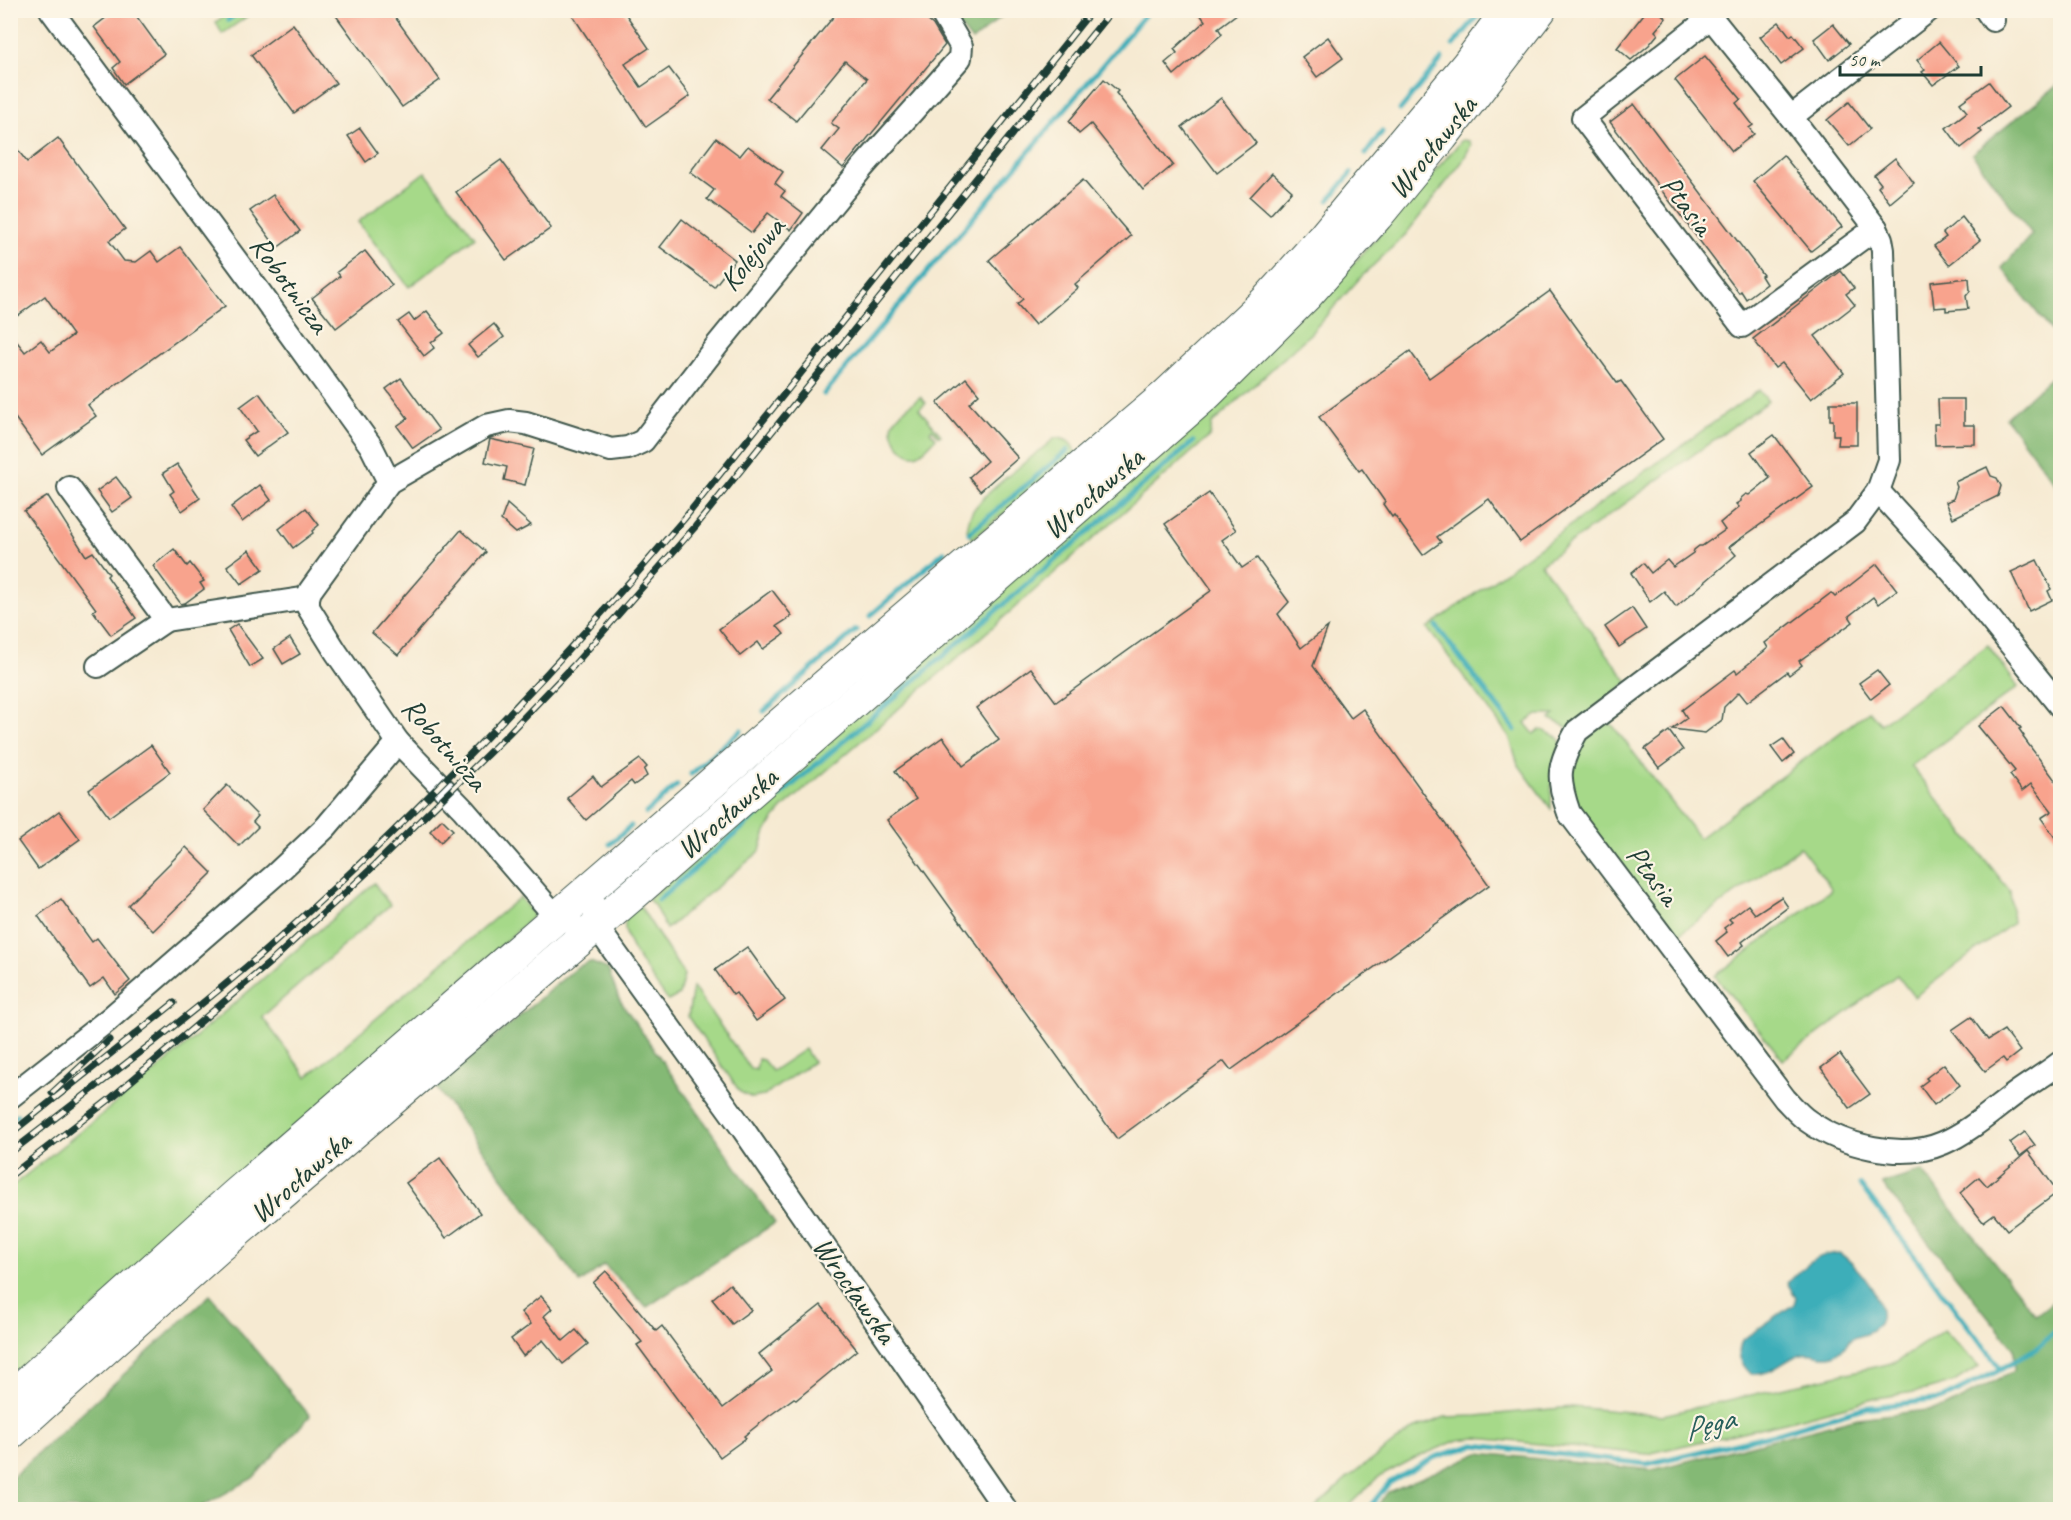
<svg xmlns="http://www.w3.org/2000/svg" width="2071" height="1520" viewBox="0 0 2071 1520" font-family="Caveat,sans-serif">
<style>
.green{fill:#a6d989;stroke:#628b5e;stroke-width:1.5}
.forest{fill:#84b975;stroke:#527b54;stroke-width:1.5}
.water{fill:#3eaeb9;stroke:#2e7676;stroke-width:1.5}
.lines{fill:none;stroke-linecap:round;stroke-linejoin:round}
.stream{stroke:#3eaeb9;stroke-width:5}
.building{fill:#f8a38d}
.street-casing{stroke:#3f574c;stroke-width:26}
.secondary-casing{stroke:#3f574c;stroke-width:34}
.street{stroke:#fff;stroke-width:22}
.secondary{stroke:#fff;stroke-width:32}
.rail-casing{stroke:#1f3d34;stroke-width:7}
.rail{stroke:#fcf5e5;stroke-width:4.5;stroke-dasharray:14;stroke-linecap:butt}
.labels{text-anchor:middle;dominant-baseline:central;stroke-width:4.5;stroke-linejoin:round;paint-order:stroke}
.street-label{font-size:30px;fill:#1f3d34;stroke:#fcf5e5}
.water-label{font-size:32px;font-style:italic;fill:#285f5c;stroke:#fcf5e5}
</style>
<rect width="100%" height="100%" fill="#fcf5e5"/>
<filter id="ink" filterUnits="userSpaceOnUse"><feTurbulence type="fractalNoise" baseFrequency=".0167" numOctaves="2"/><feDisplacementMap in="SourceGraphic" scale="12" xChannelSelector="R" yChannelSelector="G"/><feConvolveMatrix kernelMatrix="1 2 1 2 8 2 1 2 1" color-interpolation-filters="sRGB"/></filter>
<filter id="wash" filterUnits="userSpaceOnUse"><feTurbulence type="fractalNoise" baseFrequency=".008" numOctaves="4" result="noise"/><feDisplacementMap in="SourceGraphic" scale="24" xChannelSelector="R" yChannelSelector="G"/><feGaussianBlur stdDeviation="1.35" result="paint"/><feColorMatrix in="noise" values="0 0 0 0 0 0 0 0 0 0 0 0 0 0 0 0 0 1.4 0 .05"/><feComposite in="paint" operator="in"/></filter>
<g filter="url(#wash)">
<rect width="100%" height="100%" fill="#f6ead2"/>
<g class="green">
<polygon points="232,10 255,11 222,34 216,22"/>
<path d="M1462,140L1469,141L1471,145L1462,162L1406,234L1359,279L1311,333L1212,424L1210,436L946,668L784,807C771,821 764,832 760,851L666,929L654,905L648,899L1341,278Z"/>
<polygon points="425,172 475,237 409,287 358,222"/>
<polygon points="1759,390 1768,401 1541,564 1628,682 1569,728 1550,719 1555,715 1537,715 1525,723 1534,734 1540,729 1558,737 1561,743 1552,769 1551,809 1518,764 1509,736 1427,628"/>
<path d="M920,397L926,403L919,409L941,435L939,436L932,429L930,431L936,438C931,443 925,451 918,454C905,460 888,435 893,423C897,413 912,404 920,397Z"/>
<path d="M1055,438C1067,438 1073,443 1076,455L972,539L967,530C968,524 969,518 972,512C988,488 1032,458 1055,438Z"/>
<polygon points="1988,645 2018,687 1911,766 2010,891 2013,923 1914,997 1897,975 1783,1060 1715,976 1832,889 1800,847 1675,937 1580,813 1571,785 1572,764 1580,745 1605,720 1614,727 1699,838 1869,711 1881,724"/>
<polygon points="374,883 390,905 262,1017 307,1077 520,897 534,916 11,1382 11,1187 157,1070"/>
<path d="M638,903L684,975L679,995L668,1001C657,984 622,943 625,923C626,914 632,909 638,903Z"/>
<polygon points="693,987 750,1068 756,1070 758,1059 763,1060 772,1071 805,1049 813,1062 763,1096 752,1098 740,1092 688,1017"/>
<polygon points="1944,1330 1979,1366 1954,1382 1926,1390 1877,1398 1785,1422 1647,1454 1476,1438 1458,1440 1413,1459 1377,1478 1345,1509 1314,1509 1350,1476 1413,1429 1445,1417 1477,1416 1572,1407 1663,1415 1896,1362"/>
</g>
<g class="forest">
<polygon points="948,11 1008,11 972,41"/>
<polygon points="2060,83 2060,342 2002,268 2032,234 1972,154"/>
<polygon points="2060,369 2060,490 2006,418"/>
<polygon points="590,962 608,969 619,999 775,1223 647,1307 604,1265 580,1283 436,1087 577,967"/>
<polygon points="1922,1171 2036,1315 2060,1296 2060,1509 1375,1509 1388,1492 1479,1453 1652,1470 1858,1418 1944,1408 2014,1371 2014,1349 1882,1184"/>
<polygon points="210,1295 310,1416 253,1478 197,1509 11,1509 11,1478"/>
</g>
<path class="water" d="M1839,1253C1856,1263 1892,1306 1878,1325C1872,1334 1863,1334 1854,1338C1846,1343 1842,1352 1833,1355C1822,1359 1811,1351 1801,1354C1781,1361 1773,1376 1751,1374C1740,1363 1736,1354 1742,1340L1794,1304L1796,1297L1787,1283C1805,1267 1814,1254 1839,1253Z"/>
<g class="lines">
<g class="stream">
<polyline points="228,20 242,10"/>
<polyline points="1453,45 1479,15"/>
<polyline points="1400,110 1442,59"/>
<polyline points="1366,154 1382,132"/>
<polyline points="1329,200 1351,173"/>
<polyline points="824,394 1149,10"/>
<polyline points="969,533 1068,450"/>
<polyline points="870,616 944,552"/>
<polyline points="1436,626 1515,730"/>
<polyline points="764,711 856,630"/>
<polyline points="691,774 741,730"/>
<polyline points="646,813 677,785"/>
<polyline points="610,844 631,826"/>
<polyline points="658,900 1193,442"/>
<polyline points="10,1120 17,1115"/>
<polyline points="1860,1185 2001,1369"/>
<polyline points="1367,1510 1389,1483 1435,1457 1475,1445 1647,1464 1774,1434 1863,1408 1942,1399 1996,1372 2037,1348 2060,1327"/>
</g>
</g>
<g id="blocks">
<g class="building">
<polygon points="116,10 132,10 164,54 124,84 113,68 120,62 94,27"/>
<polygon points="332,10 390,10 440,80 402,107"/>
<polygon points="569,10 623,10 649,48 625,64 641,87 669,68 690,96 646,127"/>
<polygon points="839,10 915,10 933,25 945,45 843,168 822,150 839,129 831,123 867,79 845,61 796,121 767,98"/>
<polygon points="1197,10 1242,10 1218,28 1222,34 1174,75 1165,63 1177,53 1174,49 1205,21"/>
<polygon points="1647,10 1657,10 1666,18 1655,31 1658,34 1649,45 1631,60 1617,48"/>
<polygon points="1779,22 1790,36 1793,34 1804,48 1781,65 1760,37"/>
<polygon points="293,24 336,83 294,113 251,55"/>
<polygon points="1833,24 1849,44 1829,60 1814,39"/>
<polygon points="1328,37 1343,58 1317,77 1302,57"/>
<polygon points="1939,42 1959,66 1933,85 1922,72 1925,70 1917,60"/>
<polygon points="1705,56 1741,99 1736,103 1753,125 1749,128 1754,134 1732,151 1675,80"/>
<polygon points="1104,79 1118,91 1116,93 1173,165 1143,190 1091,124 1079,134 1069,121"/>
<polygon points="1989,82 2008,107 1979,129 1982,132 1961,148 1946,128 1967,112 1960,103"/>
<polygon points="1221,98 1256,143 1217,173 1182,127"/>
<polygon points="1849,102 1870,129 1849,146 1827,120"/>
<polygon points="1634,104 1763,275 1761,276 1766,284 1746,299 1741,291 1739,293 1610,122"/>
<polygon points="360,128 378,153 366,162 348,136"/>
<polygon points="58,138 125,229 109,241 124,261 136,262 151,251 159,262 180,247 225,306 88,405 96,416 42,455 10,411 10,333 25,352 41,340 50,352 73,335 45,296 10,321 10,140 27,162"/>
<polygon points="716,138 740,156 748,146 783,172 775,183 785,191 781,196 803,213 791,230 768,213 752,233 707,199 714,190 690,172"/>
<polygon points="1783,155 1842,227 1811,251 1753,181"/>
<polygon points="1895,158 1914,183 1890,203 1878,187 1881,184 1874,175"/>
<polygon points="501,160 551,228 506,260 456,192"/>
<polygon points="1272,173 1292,191 1270,215 1250,197"/>
<polygon points="1083,180 1131,236 1075,284 1078,288 1035,325 1017,304 1023,299 989,260"/>
<polygon points="273,195 300,231 277,248 250,211"/>
<polygon points="1962,217 1980,240 1949,265 1934,246 1946,237 1943,233"/>
<polygon points="682,219 735,260 714,287 660,247"/>
<polygon points="365,251 392,285 336,328 312,298 340,276 337,272"/>
<polygon points="1841,271 1854,288 1846,294 1855,305 1815,336 1844,373 1811,399 1782,363 1775,368 1753,339"/>
<polygon points="1969,278 1970,291 1966,296 1968,309 1946,311 1946,307 1934,308 1931,282"/>
<polygon points="1550,291 1617,383 1621,381 1663,439 1520,542 1489,499 1437,537 1441,542 1423,555 1394,515 1392,517 1383,504 1385,502 1362,469 1359,471 1319,417 1410,351 1429,378"/>
<polygon points="427,311 444,333 431,343 434,348 424,356 398,322 409,314 414,321"/>
<polygon points="494,324 504,337 478,357 468,345"/>
<polygon points="401,378 439,430 413,448 397,426 408,418 386,389"/>
<polygon points="966,378 979,394 969,403 1018,458 980,491 969,477 987,461 937,403"/>
<polygon points="259,393 288,432 255,456 243,440 257,431 240,407"/>
<polygon points="1938,399 1964,399 1964,425 1975,425 1975,444 1935,445 1934,424 1939,424"/>
<polygon points="1830,403 1857,403 1857,445 1838,445 1839,435 1833,435 1833,420 1830,420"/>
<polygon points="1774,435 1813,487 1729,547 1736,555 1676,607 1664,591 1650,602 1631,573 1643,563 1651,573 1667,560 1673,567 1693,553 1694,550 1699,546 1702,546 1725,530 1720,523 1739,507 1736,504 1741,501 1741,498 1746,494 1749,495 1770,478 1751,452"/>
<polygon points="490,439 534,449 525,485 504,480 507,467 485,462"/>
<polygon points="177,464 200,498 182,511 170,494 174,491 163,473"/>
<polygon points="1987,467 1991,476 1997,478 2001,486 1998,496 1953,518 1946,502 1953,499 1957,487 1955,482"/>
<polygon points="116,477 132,498 112,512 97,491"/>
<polygon points="260,485 271,500 242,522 231,507"/>
<polygon points="1209,493 1236,530 1222,540 1242,568 1257,558 1289,602 1278,614 1301,648 1328,627 1313,666 1351,718 1363,709 1489,885 1231,1070 1224,1061 1117,1139 887,820 916,799 895,771 943,737 963,766 999,740 976,708 1031,668 1056,702 1212,590 1165,524"/>
<polygon points="48,496 86,556 93,552 109,574 107,576 136,618 111,635 93,611 96,609 24,511"/>
<polygon points="507,504 531,525 516,533 501,520"/>
<polygon points="306,508 319,525 312,531 313,533 293,548 279,529"/>
<polygon points="461,530 486,552 398,655 372,633"/>
<polygon points="174,549 187,566 190,563 204,581 200,583 204,589 185,603 181,604 153,566"/>
<polygon points="249,550 263,569 241,584 227,566"/>
<polygon points="2037,560 2051,589 2048,591 2052,600 2029,611 2011,572"/>
<polygon points="1877,564 1897,590 1878,604 1873,597 1849,616 1853,622 1799,661 1802,665 1789,675 1787,672 1747,702 1739,692 1724,707 1722,720 1705,733 1672,729 1687,718 1682,710 1735,670 1737,673 1768,648 1765,643 1831,593 1835,597"/>
<polygon points="772,590 792,616 777,626 784,634 763,649 758,642 740,656 719,629"/>
<polygon points="1632,608 1646,629 1619,647 1605,627"/>
<polygon points="237,624 263,659 250,667 228,630"/>
<polygon points="290,638 300,654 283,664 274,649"/>
<polygon points="1877,670 1889,685 1871,699 1859,683"/>
<polygon points="2004,706 2021,728 2019,729 2024,736 2023,737 2061,788 2061,846 2041,818 2052,811 2031,784 2022,791 2010,775 2015,771 1978,726"/>
<polygon points="1669,731 1683,750 1659,768 1645,749"/>
<polygon points="1783,739 1794,754 1783,763 1771,747"/>
<polygon points="151,745 170,772 109,817 89,790"/>
<polygon points="640,759 647,767 644,770 647,776 634,785 631,781 586,820 567,798 593,776 601,787"/>
<polygon points="227,785 258,816 253,822 258,827 239,846 203,810"/>
<polygon points="59,811 80,839 38,869 18,841"/>
<polygon points="442,819 453,830 441,842 430,831"/>
<polygon points="186,847 212,873 153,931 128,905"/>
<polygon points="1781,897 1788,907 1742,942 1744,945 1728,957 1716,941 1727,932 1724,928 1732,922 1729,919 1748,905 1755,914"/>
<polygon points="61,899 92,942 97,938 130,981 115,994 104,978 90,988 38,916"/>
<polygon points="747,947 785,1000 756,1021 736,993 733,995 715,970"/>
<polygon points="1971,1017 1988,1040 2004,1030 2020,1051 2006,1062 2003,1058 1985,1071 1952,1030"/>
<polygon points="1840,1054 1870,1094 1850,1108 1821,1068"/>
<polygon points="1944,1064 1960,1085 1934,1105 1920,1086 1928,1080 1926,1078"/>
<polygon points="2025,1132 2035,1145 2020,1156 2010,1143"/>
<polygon points="2028,1151 2058,1192 2007,1230 1994,1214 1983,1222 1960,1193 1979,1177 1987,1186"/>
<polygon points="440,1158 480,1213 446,1238 406,1183"/>
<polygon points="606,1271 656,1331 662,1326 723,1408 772,1371 759,1354 821,1305 857,1350 796,1400 794,1398 769,1416 744,1436 746,1438 720,1457 637,1345 642,1342 593,1283"/>
<polygon points="730,1284 751,1310 732,1324 712,1299"/>
<polygon points="541,1296 552,1309 544,1316 563,1341 576,1330 588,1344 563,1364 543,1340 523,1356 511,1339 531,1324 521,1312"/>
</g>
</g>
</g>
<g filter="url(#ink)">
<use href="#blocks" fill-opacity="0" stroke="#3f574c" stroke-width="1.5"/>
<g class="lines">
<defs>
<g id="street">
<polyline points="51,10 261,294 371,446 389,482"/>
<path d="M1705,10L1791,117L1876,228L1881,239L1883,250L1889,460L1878,491L1855,522L1577,731C1558,766 1556,776 1569,813L1785,1099C1792,1106 1799,1115 1808,1121C1843,1146 1902,1161 1943,1143C1969,1132 1992,1111 2015,1094C2030,1083 2046,1074 2060,1063"/>
<polyline points="1986,10 1993,20"/>
<polyline points="1711,17 1583,118 1742,326 1876,228"/>
<polyline points="1791,117 1929,10"/>
<polyline points="69,488 166,620 308,598"/>
<polyline points="1878,491 1953,573 2060,706"/>
<polyline points="98,666 166,620"/>
<polyline points="591,889 596,926 743,1129 1006,1510"/>
<polyline points="571,921 557,918 463,809 398,742 336,652 308,607 308,598 310,591 389,482 486,426 509,421 526,423 611,450 628,448 643,441 718,344 862,168 960,58 961,46 940,10"/>
<polyline points="10,1097 108,1020 276,874 326,827 398,742"/>
</g>
<g id="secondary">
<polyline points="10,1398 234,1196 851,663 1166,395 1266,301 1322,239 1467,65 1508,10"/>
<polyline points="10,1434 218,1248 636,892 1207,394 1306,296 1377,216 1442,137 1540,10"/>
</g>
</defs>
<use href="#street" class="street-casing"/>
<use href="#secondary" class="secondary-casing"/>
<use href="#street" class="street"/>
<use href="#secondary" class="secondary"/>
<defs>
<g id="rail">
<polyline points="52,1093 109,1040"/>
<polyline points="10,1134 174,1003"/>
<path d="M10,1153C96,1086 184,1021 266,950C416,817 554,671 684,519L1092,10"/>
<polyline points="10,1176 110,1099 274,959 375,865 508,734 574,665 695,527 1112,10"/>
</g>
</defs>
<use href="#rail" class="rail-casing"/>
<use href="#rail" class="rail"/>
</g>
</g>
<g class="labels">
<g class="street-label">
<text transform="translate(1432 147) rotate(-51)">Wrocławska</text>
<text transform="translate(1687 205) rotate(53)">Ptasia</text>
<text transform="translate(752 254) rotate(-51)">Kolejowa</text>
<text transform="translate(290 284) rotate(54)">Robotnicza</text>
<text transform="translate(1093 493) rotate(-41)">Wrocławska</text>
<text transform="translate(445 744) rotate(49)">Robotnicza</text>
<text transform="translate(727 813) rotate(-41)">Wrocławska</text>
<text transform="translate(1653 875) rotate(53)">Ptasia</text>
<text transform="translate(300 1177) rotate(-41)">Wrocławska</text>
<text transform="translate(855 1290) rotate(55)">Wrocławska</text>
</g>
<g class="water-label">
<text transform="translate(1709 1424) rotate(-15)">Pęga</text>
</g>
</g>
<rect width="2071" height="1520" fill="none" stroke="#fcf5e5" stroke-width="36"/>
<path d="M1840 66v9h141v-9" fill="none" stroke="#1f3d34" stroke-width="3"/>
<text x="1849" y="66" font-size="18" fill="#1f3d34" stroke="#fcf5e5" stroke-width="4.5" paint-order="stroke">50 m</text>
</svg>
